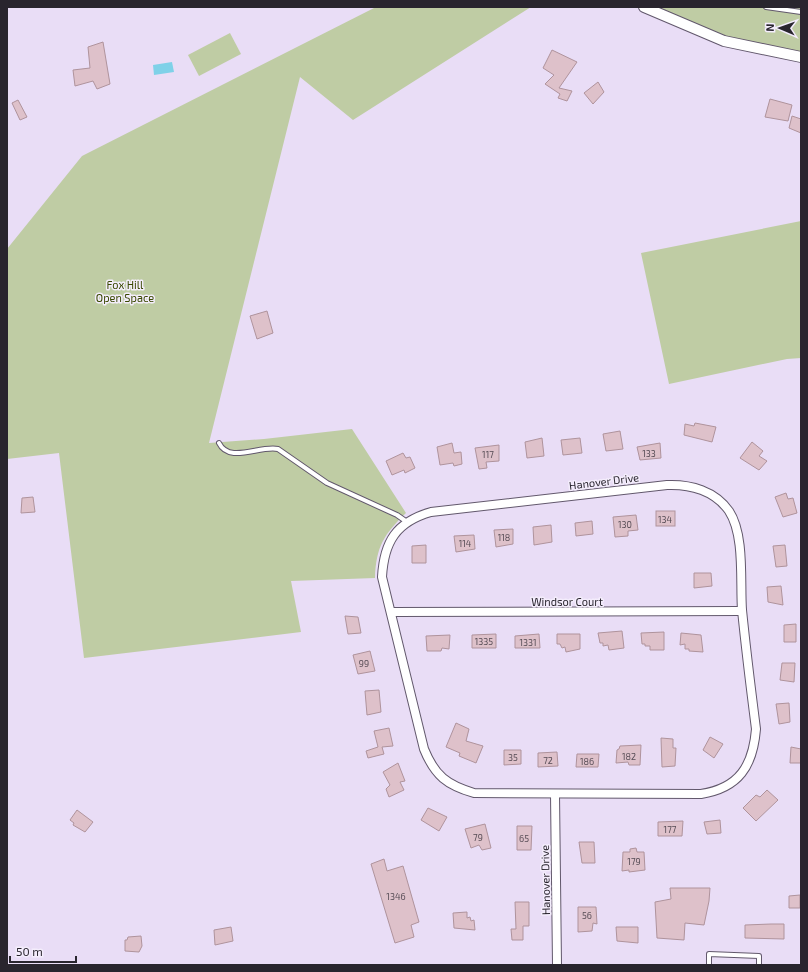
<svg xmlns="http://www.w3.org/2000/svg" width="808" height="972" viewBox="0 0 808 972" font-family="'Exo 2',sans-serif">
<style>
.green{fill:#bfcca4}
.water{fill:#7fd1e8}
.building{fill:#dec1ca;stroke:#af939c}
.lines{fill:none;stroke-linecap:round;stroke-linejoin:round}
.service-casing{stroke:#62586c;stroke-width:6}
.minor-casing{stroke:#62586c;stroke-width:10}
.tertiary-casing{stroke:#62586c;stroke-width:12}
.service{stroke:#fff;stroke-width:4}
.minor{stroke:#fff;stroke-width:8}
.tertiary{stroke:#fff;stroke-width:10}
.labels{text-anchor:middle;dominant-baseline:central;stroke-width:3;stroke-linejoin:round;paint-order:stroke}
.number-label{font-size:9px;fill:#564c55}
.park-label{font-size:11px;fill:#394800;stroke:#f4edfc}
.street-label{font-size:11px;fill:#29252e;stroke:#f4edfc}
</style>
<rect width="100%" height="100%" fill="#e9ddf6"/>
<g class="green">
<path d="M376,7H531L353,120L300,77L209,443L264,439L352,429L406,513C384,534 376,547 375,578L291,581L301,632L84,658L59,453L7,459V249L82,156Z"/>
<polygon points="653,7 801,7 801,52 723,36"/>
<polygon points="230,33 241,54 199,76 188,55"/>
<polygon points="801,221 801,358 787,359 669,384 641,253"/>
</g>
<polygon class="water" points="172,62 174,72 154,75 153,65"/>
<g class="building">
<polygon points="103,42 110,84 97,89 93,81 75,86 73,70 90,68 88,47"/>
<polygon points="552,50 577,62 559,88 572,91 567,101 558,98 560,94 545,84 554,75 543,68"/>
<polygon points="598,82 604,92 593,104 584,93"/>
<polygon points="770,99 792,105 788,121 765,117"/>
<polygon points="18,100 27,117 20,120 12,103"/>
<polygon points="792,116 801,119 801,133 789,128"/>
<polygon points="267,311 273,333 257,339 250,316"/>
<polygon points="695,423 716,427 712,442 684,435 685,424 694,426"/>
<polygon points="620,431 623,449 606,451 603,434"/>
<polygon points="542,438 544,456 527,458 525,442"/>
<polygon points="580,438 582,453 563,455 561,440"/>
<polygon points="752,442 763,451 759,456 767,461 759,470 740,458"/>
<polygon points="452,443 454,453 461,452 462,464 454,466 453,463 440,465 437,447"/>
<polygon points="660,443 661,458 640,460 637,447"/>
<polygon points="499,445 499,461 486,462 487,468 479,469 475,448"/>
<polygon points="403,453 406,458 410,457 415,468 405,473 404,470 392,475 386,461"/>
<polygon points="786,493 788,499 793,498 797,513 783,517 775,497"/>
<polygon points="33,497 35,512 21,513 22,498"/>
<rect x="656" y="511" width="19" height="15"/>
<polygon points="636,515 638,530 628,531 628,536 615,537 613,517"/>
<polygon points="592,521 593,534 576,536 575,523"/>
<polygon points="551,525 552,542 534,545 533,527"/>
<polygon points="513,529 513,544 496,547 494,530"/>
<polygon points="474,535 475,549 456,552 454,536"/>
<polygon points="426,545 426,563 412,563 412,546"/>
<polygon points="785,545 787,566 776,567 773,546"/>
<polygon points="694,573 711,573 712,586 694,588"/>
<polygon points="781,586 783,605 768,602 767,587"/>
<polygon points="345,616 358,617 361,633 348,634"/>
<polygon points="796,624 796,642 784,642 784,625"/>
<polygon points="622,631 624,648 609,650 608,645 603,646 603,643 600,643 598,633"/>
<polygon points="664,632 664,650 650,650 650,646 645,646 645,644 642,644 641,633"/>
<polygon points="681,633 701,635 703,652 689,651 689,649 685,649 685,644 680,645"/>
<polygon points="496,634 496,648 472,648 472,635"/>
<polygon points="539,634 540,648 515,648 515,636"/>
<polygon points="557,634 580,634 580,649 566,652 565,647 562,648 560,644 557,644"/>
<polygon points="450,635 449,649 442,648 441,651 427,651 426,636"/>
<polygon points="370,651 375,671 358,674 353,655"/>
<polygon points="782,663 795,663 794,682 780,680"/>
<polygon points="379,690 381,712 367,715 365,691"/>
<polygon points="789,703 790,722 779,724 776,704"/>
<polygon points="456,723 469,729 466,741 483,746 476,763 459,756 460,753 446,747"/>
<polygon points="389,728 393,746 382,747 384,754 368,758 366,751 378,747 374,731"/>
<polygon points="710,737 723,744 714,758 703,750"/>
<polygon points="661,738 673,739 673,748 676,748 675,766 662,767"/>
<polygon points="641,745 640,765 629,765 628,762 616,763 617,750 619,749 620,746"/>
<polygon points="791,747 801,749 801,763 790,763"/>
<polygon points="504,750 521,750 521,764 504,765"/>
<polygon points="557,752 558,766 538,767 538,753"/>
<polygon points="577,754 599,754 598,767 576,767"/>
<polygon points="398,763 405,781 400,782 404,790 389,797 386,789 390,785 383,772"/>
<polygon points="767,790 778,800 756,821 743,808 756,795 760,797"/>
<polygon points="428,808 447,817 439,831 421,820"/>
<polygon points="77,810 93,822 85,832 73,825 74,823 70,820"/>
<polygon points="720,820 721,833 707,834 704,822"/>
<polygon points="683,821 682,836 658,836 658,822"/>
<polygon points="485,824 491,848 482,850 479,845 471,848 465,829"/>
<polygon points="517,826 532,826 531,850 517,850"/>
<polygon points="579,842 594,842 595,863 582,863"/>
<polygon points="636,848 637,852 644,852 645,870 629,872 629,870 622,871 623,852 630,852 630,849"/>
<polygon points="384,859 387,871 403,866 419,922 411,925 414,937 395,943 371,864"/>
<polygon points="670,888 710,888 709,901 704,925 685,923 684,940 657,938 655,902 671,899"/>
<polygon points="800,895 800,908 789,908 789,896"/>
<polygon points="515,902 529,902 529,926 523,926 523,940 512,940 511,929 516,929"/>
<polygon points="578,907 596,907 597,924 593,923 592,931 578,932"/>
<polygon points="467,912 467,918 470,917 471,921 474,920 475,930 454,928 453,913"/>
<polygon points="771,924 784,924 784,939 745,938 745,925"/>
<polygon points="231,927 233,941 215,945 214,930"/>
<polygon points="616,927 638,927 638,943 617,941"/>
<polygon points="141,936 142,946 139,952 125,951 125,940 127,940 128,937"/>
</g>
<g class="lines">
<defs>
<g id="service">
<polyline points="766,7 801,12"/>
<path d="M219,443C229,464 260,445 278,449L327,483L397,515L407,522"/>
<polyline points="709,965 709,954 759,956 759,965"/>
</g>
<g id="minor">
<path d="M667,485C691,484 715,491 729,511C745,535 740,582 742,610C746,650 751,690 756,729C753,766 739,788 701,794L474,793C447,785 435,776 424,749L382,577C384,542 396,522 431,512Z"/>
<polyline points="391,612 742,611"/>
<polyline points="555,794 557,965"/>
</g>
<polyline id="tertiary" points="644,7 724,41 801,57"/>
</defs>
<use href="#service" class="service-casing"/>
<use href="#minor" class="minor-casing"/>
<use href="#tertiary" class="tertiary-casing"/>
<use href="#service" class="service"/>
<use href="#minor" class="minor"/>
<use href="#tertiary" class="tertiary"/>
</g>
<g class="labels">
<g class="number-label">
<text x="649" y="453">133</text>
<text x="488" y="454">117</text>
<text x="665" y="519">134</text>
<text x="625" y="524">130</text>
<text x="504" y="537">118</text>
<text x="465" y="543">114</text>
<text x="484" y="641">1335</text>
<text x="528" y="642">1331</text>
<text x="364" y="663">99</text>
<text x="629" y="756">182</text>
<text x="513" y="757">35</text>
<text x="548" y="760">72</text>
<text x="587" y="761">186</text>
<text x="670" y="829">177</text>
<text x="478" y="837">79</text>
<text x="524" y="838">65</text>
<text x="634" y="861">179</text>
<text x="396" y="896">1346</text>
<text x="587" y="915">56</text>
</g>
<g class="park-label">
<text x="125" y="284">Fox Hill<tspan x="125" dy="13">Open Space</tspan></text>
</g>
<g class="street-label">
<text transform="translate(604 481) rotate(-7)">Hanover Drive</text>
<text x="567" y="601">Windsor Court</text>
<text transform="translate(545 880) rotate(-91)">Hanover Drive</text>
</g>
</g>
<rect width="808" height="972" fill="none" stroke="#29252e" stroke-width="16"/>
<g transform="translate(780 28) rotate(272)" stroke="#f4edfc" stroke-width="3" paint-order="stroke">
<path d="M0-3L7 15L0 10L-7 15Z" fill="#29252e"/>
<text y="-6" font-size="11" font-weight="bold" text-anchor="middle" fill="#29252e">N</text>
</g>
<path d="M10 956v6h66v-6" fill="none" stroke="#29252e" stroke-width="2"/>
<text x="16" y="956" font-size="12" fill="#29252e" stroke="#f4edfc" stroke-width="3" paint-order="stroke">50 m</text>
</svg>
